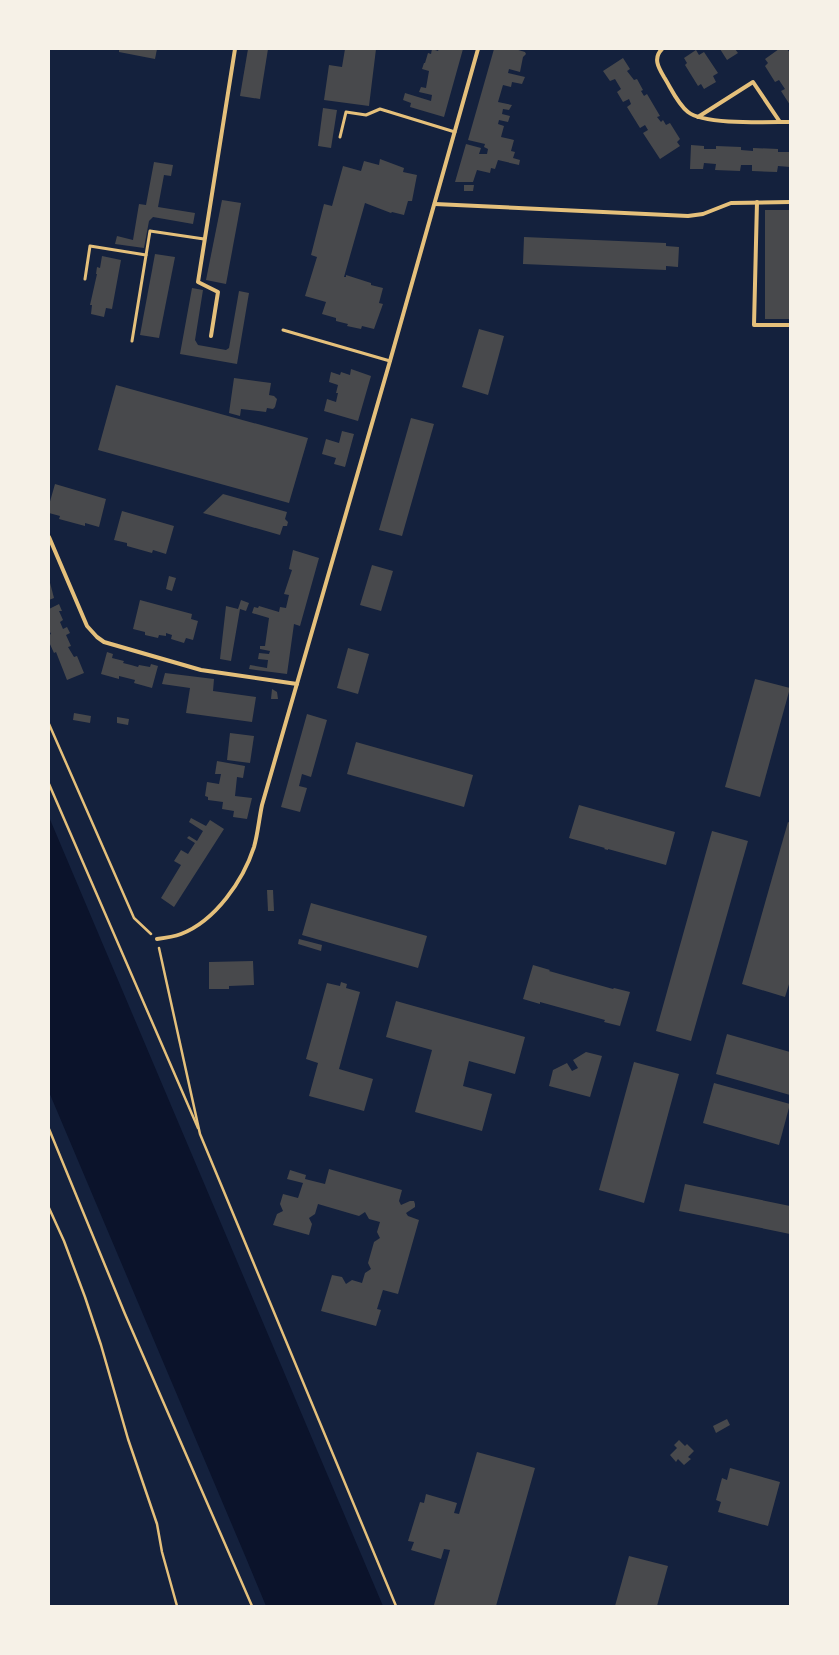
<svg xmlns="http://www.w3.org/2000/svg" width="839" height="1655" viewBox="0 0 839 1655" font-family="Arial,sans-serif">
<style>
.water{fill:#0b132b}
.building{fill:#48494c}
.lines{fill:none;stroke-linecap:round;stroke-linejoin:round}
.path{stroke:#e5c07b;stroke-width:2.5}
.service{stroke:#e5c07b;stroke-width:3}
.minor{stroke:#e5c07b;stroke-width:4}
</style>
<rect width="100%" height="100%" fill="#14213d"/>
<polygon class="water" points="49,817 383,1606 266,1606 246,1558 49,1092"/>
<g class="building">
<polygon points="119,49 157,49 155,59 119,52"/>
<polygon points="248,49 268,49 260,99 240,96"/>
<polygon points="345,49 376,49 369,106 324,100 329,65 342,67"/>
<polygon points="432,49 438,51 439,49 463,49 444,117 410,107 411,103 403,100 405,93 431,101 432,95 419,92 421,87 426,88 429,71 422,69 424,63 425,63 428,53 431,54"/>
<polygon points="494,49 515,49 525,52 526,54 523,57 520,72 509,69 508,73 525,77 522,84 512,82 511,87 503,85 498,102 512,105 509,110 503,109 502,114 510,116 508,122 499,120 498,124 504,126 501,137 514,140 511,151 515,152 513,158 520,160 519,165 498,160 495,169 491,168 490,173 477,170 473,182 455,182 466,144 481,148 479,154 487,154 488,149 484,147 485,144 468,140"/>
<polygon points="720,49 735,49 738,53 727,60"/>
<polygon points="779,49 787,49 790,53 790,105 781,91 785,89 779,80 775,82 765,66 768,63 765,59"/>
<polygon points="696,50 699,55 704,52 718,73 713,76 716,82 704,89 701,84 698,86 685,65 687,63 684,58"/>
<polygon points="623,58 630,69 627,71 634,80 637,79 643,90 641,91 644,96 647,94 660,116 657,117 661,122 663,120 666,125 670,123 680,139 677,142 680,146 660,159 643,133 648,130 645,125 640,128 627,107 631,104 629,99 623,102 617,92 621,89 615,79 610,81 603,71"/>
<polygon points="323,108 337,110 331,148 318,146"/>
<polygon points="691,145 704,146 704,149 716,149 716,146 741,147 741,150 753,151 753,148 778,149 778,152 790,152 790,167 778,166 777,172 752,171 752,165 741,165 740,171 715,170 716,164 704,163 703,169 690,169"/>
<polygon points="380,159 404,168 403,172 417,175 412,201 408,201 404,215 392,212 391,213 365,203 344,277 346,277 346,275 371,283 371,285 383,288 379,303 383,304 374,329 362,326 361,329 347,326 348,324 336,321 336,318 322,314 326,302 305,296 317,257 311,255 324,204 332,206 343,166 361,171 364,161 379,165"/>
<polygon points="154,162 173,165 171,176 164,175 158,207 195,213 193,224 153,217 149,221 144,248 115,244 117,236 133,240 139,204 146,205"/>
<polygon points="464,185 474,185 473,191 464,191"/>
<polygon points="222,200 241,203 226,284 206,280"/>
<polygon points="765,210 789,210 790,319 765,319"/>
<polygon points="524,237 666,243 666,246 679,247 678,267 666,266 666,270 523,264"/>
<polygon points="155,254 175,257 159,338 140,335"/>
<polygon points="102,256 121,260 112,309 106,308 104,317 91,314 92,305 90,305 97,274 96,274 97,267 100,268"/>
<polygon points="192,288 203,290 195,340 198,345 226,350 229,348 239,291 249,293 237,364 180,354"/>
<polygon points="479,329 504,336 488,395 462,387"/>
<polygon points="351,369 371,376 358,421 324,411 327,399 336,402 338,393 336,393 338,385 329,382 331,372 340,375 341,372 350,375"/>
<polygon points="234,378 271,383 269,395 274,396 277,399 275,407 273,409 267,408 266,412 241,409 240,416 229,413"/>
<polygon points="116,385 308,438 289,503 98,450"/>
<polygon points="411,418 434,424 402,536 379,530"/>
<polygon points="342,431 354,434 345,467 334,464 336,458 322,454 326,439 339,443"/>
<polygon points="55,484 106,499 99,527 85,523 85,526 59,519 60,516 49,513 49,505"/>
<polygon points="223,494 287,512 285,519 288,522 287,526 283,526 280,535 203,513"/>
<polygon points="122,511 174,526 166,554 153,550 152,553 127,546 127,543 114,540"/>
<polygon points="293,550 319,558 300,626 294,624 287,674 249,669 250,665 267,668 268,660 258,659 259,653 269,654 270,651 260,649 260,646 265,646 269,618 252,613 254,607 258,608 259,606 279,612 280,607 286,608 289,595 284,594 292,570 289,569"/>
<polygon points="372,565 393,571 381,611 360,605"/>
<polygon points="169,576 176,578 172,591 166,589"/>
<polygon points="49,579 54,598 49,600"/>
<polygon points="140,600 192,614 191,619 198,621 193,640 186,638 184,643 171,639 172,635 166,633 166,636 159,635 158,638 145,635 145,632 133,629"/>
<polygon points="241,600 249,603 246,611 240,609 231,661 220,659 226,606 238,609"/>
<polygon points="59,604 62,611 59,611 63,620 60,622 63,629 67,627 70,633 66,635 71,646 68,647 74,657 77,656 84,673 67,680 56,652 54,653 49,642 49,635 51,634 49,630 49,609"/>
<polygon points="348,648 369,654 358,694 337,688"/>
<polygon points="107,652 113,654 112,658 124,661 123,663 131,665 138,667 139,665 150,667 151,664 158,666 152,688 134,683 135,680 119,676 119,679 101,674"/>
<polygon points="165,673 214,679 213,691 256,697 252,722 186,713 190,688 162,684"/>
<polygon points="755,679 790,688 760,797 725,787"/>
<polygon points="272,689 277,692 278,699 271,699"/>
<polygon points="74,713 91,716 90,723 73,720"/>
<polygon points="307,714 327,720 311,777 302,774 299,786 307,788 300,812 281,807"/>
<polygon points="117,717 129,719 128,725 117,723"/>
<polygon points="230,733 254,736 250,763 227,760"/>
<polygon points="356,742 473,775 464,807 347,774"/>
<polygon points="217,761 245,766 243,778 237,777 235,796 252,798 247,819 233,817 234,811 222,809 223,802 208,800 208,797 205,796 207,782 219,784 221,774 215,774"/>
<polygon points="579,805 675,832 666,865 608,849 608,850 604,849 605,848 569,838"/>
<polygon points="191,818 206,826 210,820 224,829 174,907 161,898 181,865 174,861 181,850 188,854 195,843 187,838 189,836 197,841 203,831 189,822"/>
<polygon points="788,822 790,823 790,981 785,997 742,984"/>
<polygon points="712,831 748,841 691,1041 656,1031"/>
<polygon points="267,890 273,890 274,911 268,911"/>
<polygon points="311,903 427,936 418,968 302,935"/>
<polygon points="299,939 322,945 321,951 298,944"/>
<polygon points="253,961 254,985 229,986 229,989 209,989 209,962"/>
<polygon points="533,965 550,970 549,971 613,989 614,988 630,992 620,1026 604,1022 605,1020 540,1002 540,1004 523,999"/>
<polygon points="341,982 347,984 346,988 360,992 339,1069 373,1079 364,1111 309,1096 318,1063 306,1059 327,983 340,986"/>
<polygon points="396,1001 525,1037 515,1074 469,1061 463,1086 492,1094 482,1131 415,1112 432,1050 386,1037"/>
<polygon points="727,1034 790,1052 790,1095 716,1074"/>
<polygon points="586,1052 602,1056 590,1097 549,1086 553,1070 567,1063 572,1071 578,1068 573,1060"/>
<polygon points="634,1062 679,1074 644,1203 599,1190"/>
<polygon points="714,1083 790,1104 779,1145 703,1123"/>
<polygon points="329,1169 402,1190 399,1201 401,1205 410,1201 414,1201 415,1204 415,1207 406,1213 408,1216 419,1220 398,1294 383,1290 377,1309 381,1310 376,1326 321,1311 332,1275 342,1277 346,1284 352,1280 362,1283 365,1273 371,1269 368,1263 374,1242 380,1238 377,1232 380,1222 369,1219 365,1212 359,1216 318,1204 315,1214 309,1218 312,1224 309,1235 273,1225 277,1214 283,1211 280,1204 283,1194 298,1198 303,1183 287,1179 290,1170 306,1175 305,1179 325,1184"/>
<polygon points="685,1184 790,1206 790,1234 679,1211"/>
<polygon points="727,1419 730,1425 716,1433 713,1426"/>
<polygon points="679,1440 685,1446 687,1444 694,1451 688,1457 691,1459 684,1465 678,1459 676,1462 670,1455 677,1448 674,1445"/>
<polygon points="477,1452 535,1468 496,1606 437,1606 434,1605 450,1550 444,1549 441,1559 411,1550 414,1542 408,1541 420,1502 424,1503 426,1494 457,1503 454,1513 459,1514"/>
<polygon points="730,1468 780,1482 768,1526 718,1512 721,1502 716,1500 722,1478 727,1480"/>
<polygon points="629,1556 668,1566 657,1606 615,1606"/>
</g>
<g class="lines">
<g class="path">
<polyline points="49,724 134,918 151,934"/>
<polyline points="49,784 198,1128"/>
<polyline points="159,948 200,1134 396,1606"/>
<polyline points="49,1129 125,1314 252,1606"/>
<polyline points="49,1208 64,1241 85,1297 101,1345 128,1439 157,1524 162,1552 177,1606"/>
</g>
<g class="service">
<polyline points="340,137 346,112 366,115 380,109 455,132"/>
<polyline points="85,279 90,246 146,255"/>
<polyline points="283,330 390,361"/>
<polyline points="132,341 150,231 204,239"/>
</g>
<g class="minor">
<path d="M662,49C653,58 658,67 664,77C671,88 677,103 688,112C704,125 768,122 790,122"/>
<polyline points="698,117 753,82 780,122"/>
<polyline points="757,202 754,325 790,325"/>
<polyline points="435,204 688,216 703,214 731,203 790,202"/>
<polyline points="211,336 218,292 198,282 235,49"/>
<polyline points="49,537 87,626 97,637 104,642 201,670 297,684"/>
<path d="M157,939C165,938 173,937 181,934C215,921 243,881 254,847C258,833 259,819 262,805L390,361L478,49"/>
</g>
</g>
<rect width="839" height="1655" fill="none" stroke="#f6f1e7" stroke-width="100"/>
</svg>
